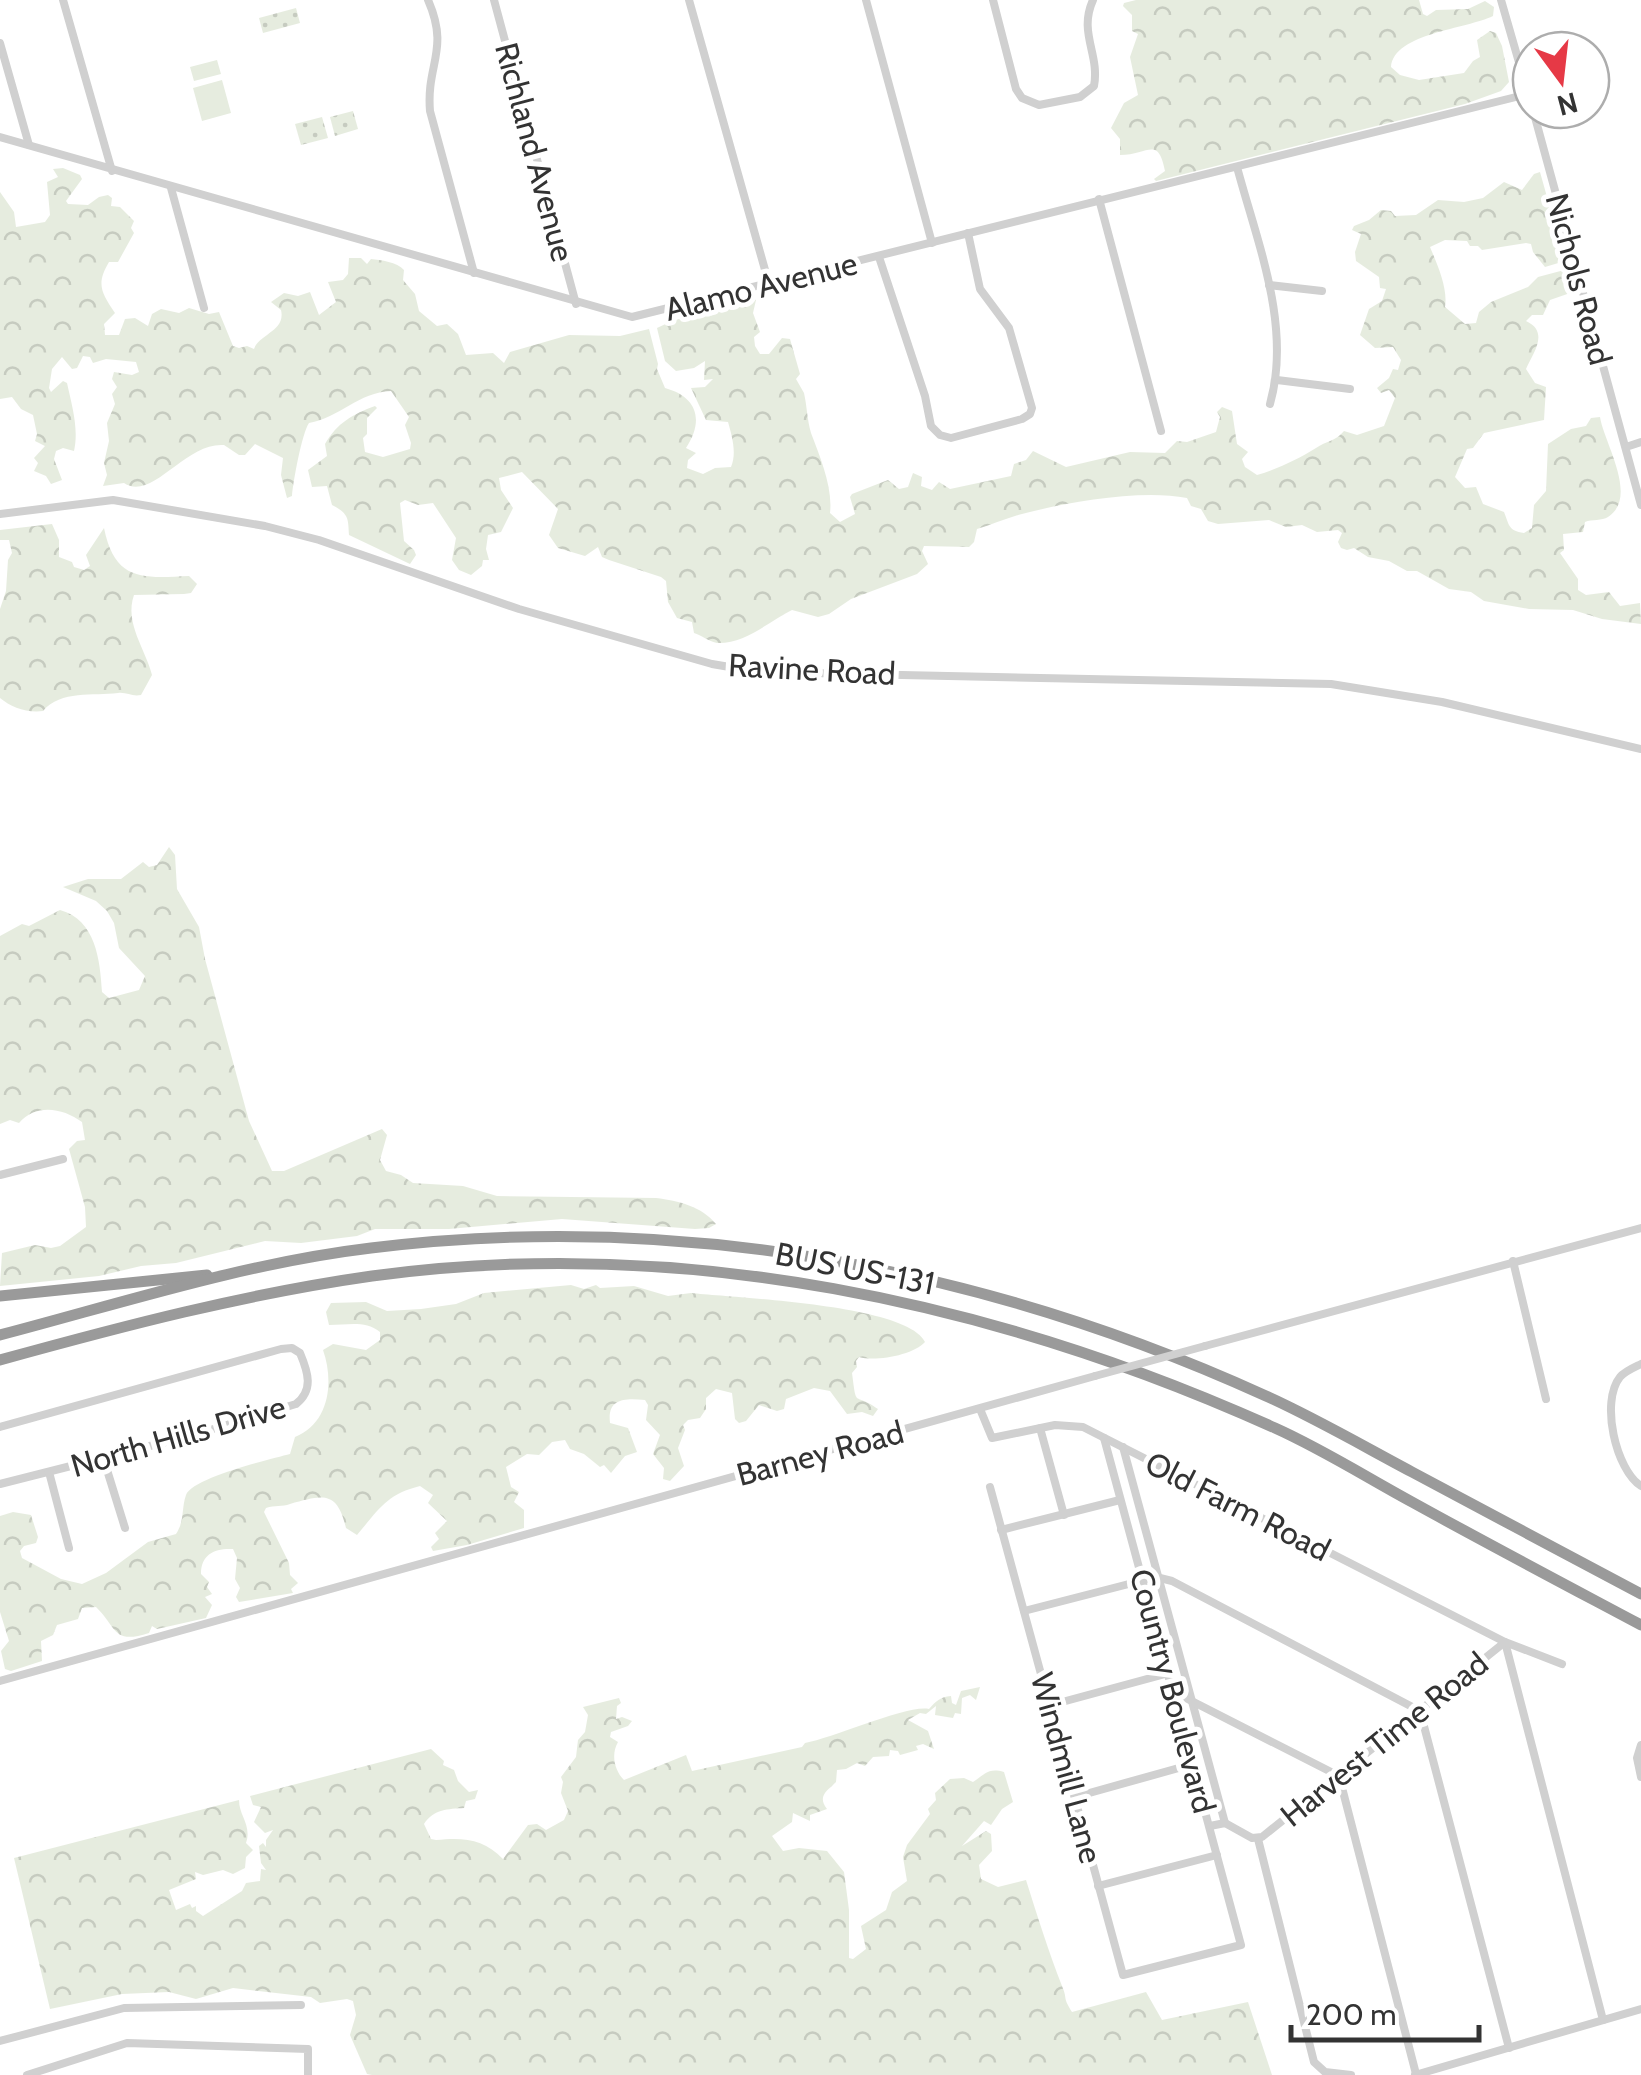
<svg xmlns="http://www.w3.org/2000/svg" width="1641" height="2075" viewBox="0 0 1641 2075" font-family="Cabin,sans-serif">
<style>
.grass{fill:url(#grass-dots)}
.forest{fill:url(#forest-crowns)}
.green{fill:#e6ecdf}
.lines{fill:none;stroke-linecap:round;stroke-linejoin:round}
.minor{stroke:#d0d0d0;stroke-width:8}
.highway{stroke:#9a9a9a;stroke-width:11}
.minor-bridge{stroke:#d0d0d0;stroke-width:8}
.labels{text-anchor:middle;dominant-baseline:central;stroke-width:10;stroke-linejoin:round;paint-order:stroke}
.street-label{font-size:32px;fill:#333;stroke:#fff}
</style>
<defs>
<pattern id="grass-dots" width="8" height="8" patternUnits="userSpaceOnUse" patternTransform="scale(2.5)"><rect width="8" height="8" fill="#e6ecdf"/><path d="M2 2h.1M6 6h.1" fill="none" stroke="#c6cbc0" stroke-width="1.8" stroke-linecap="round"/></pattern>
<pattern id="forest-crowns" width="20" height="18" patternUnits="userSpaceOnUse" patternTransform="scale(2.5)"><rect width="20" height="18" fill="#e6ecdf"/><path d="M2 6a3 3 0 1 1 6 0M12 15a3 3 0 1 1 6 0" fill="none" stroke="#c6cbc0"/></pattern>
</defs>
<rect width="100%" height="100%" fill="#fff"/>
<g class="grass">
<polygon points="296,8 300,23 263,33 259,18"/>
<polygon points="353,111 358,129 335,136 330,117"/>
<polygon points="322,117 328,138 301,145 295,124"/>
</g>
<g class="forest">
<path d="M1136,0H1419L1423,14L1427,16L1436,10L1468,9L1485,1L1494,7L1493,16C1467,29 1394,33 1391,67L1400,75L1419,80L1464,73L1473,61L1480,57L1477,40L1490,31L1496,33L1502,46L1509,82L1501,91L1465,104L1156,181L1154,179L1165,171C1158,135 1148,155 1120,155V139L1111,128L1124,103L1138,95L1130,57L1138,34L1132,31V15L1123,6L1124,3Z"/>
<path d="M63,168L80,175L82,179L66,201L68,204L88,205L99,197L108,195L112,198L111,206L120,207L134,221L131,228L134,233L118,262H109C96,284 101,292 115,313L104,324L105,335H119L125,319L135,318L148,326L152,314L161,309L179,313L189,308L209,314L219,312L233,346L239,348L247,346L254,349C259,334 286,331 281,310L271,302L284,293L298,296L310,292L319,315L336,302L328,282L343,280L348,274L349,258H361L367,264L371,259C381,260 397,262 404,270L403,280L415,294L419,311L437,326L447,324L458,334L466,355L493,353L504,363L510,352L569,335L620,336L649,329L658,364L657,369L665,388C698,397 704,421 686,448L696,453L688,460L687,468L703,474L715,468L731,467C737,453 732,436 728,422L706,420L691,388L705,387L713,379L704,380L705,361L694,368L676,371L665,361L657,328C676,319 692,314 712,311C725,308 737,300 751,298L756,300L753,313L760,332L754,337L755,346L760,354H769L782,338L790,339L800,374L796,379L804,393C807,406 807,419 811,433C820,457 833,487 830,513L840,522L855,514L850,497L852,494L888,480L899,489L908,487L913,473L922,477L921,486L932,490L939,482L950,489L1011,476L1014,464L1026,460L1033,451L1066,467L1130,452L1165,453L1177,441L1187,442L1216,432L1220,417L1217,412L1222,407L1232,411L1237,444L1248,452L1242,459L1245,467L1257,475C1280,468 1298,459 1316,448C1326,441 1336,441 1344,431L1357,435L1384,426L1395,398L1389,390L1381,393L1377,388L1389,378L1393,369L1398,370L1401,360L1393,347L1375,348L1360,335L1369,309L1382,301L1386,289L1380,288L1379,277L1356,261L1355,252L1361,234L1352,230L1354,226L1369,220L1381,210L1391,211L1395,216L1416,215L1438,200L1464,202L1483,198L1504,182L1522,190L1534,174L1540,172L1565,261L1545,267L1533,252L1531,244L1526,243L1482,250L1478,246H1470L1467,241L1445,240L1430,247C1438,266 1448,289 1445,307L1465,324L1476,323L1479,312L1491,302L1528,287L1538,277L1568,269L1573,292L1550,300L1543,315H1532L1526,321C1550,332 1533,353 1526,369L1535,383L1546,387L1544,420L1484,433L1473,448L1467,449L1455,477L1465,488L1476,487L1483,504L1504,512C1509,524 1508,531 1524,533L1532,528L1534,505L1546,491L1548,444L1571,429L1586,426L1591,418L1600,417C1604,443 1639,497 1608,517C1602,521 1592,519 1585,522L1583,532L1563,534L1564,550L1560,553L1578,579V590L1586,595L1609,592L1620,606L1640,603L1641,624L1602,619L1573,610L1529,609L1484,601L1471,592L1449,589L1417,571H1407L1389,561L1368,557L1354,548L1347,550L1341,548L1338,542L1342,533L1338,530L1317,532L1302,525L1286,527L1269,520L1218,524L1208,521L1201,509L1191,506L1187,498C1141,489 1068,502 1022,514C1006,518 992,525 977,529L974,542L969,547L924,546L922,551L928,564L917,574L851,599L829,614L818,617L792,610C768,622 745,644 717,643C710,642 701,635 694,633L692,622L677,618L668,602L666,581L661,577L609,560L602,557L598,547L585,556L558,548L549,535L558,509L522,472L499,478L501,490L513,508L501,532L488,535L486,549L489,560H483L482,566L471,575L459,570L452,560L456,538L433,503L418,505L405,500L400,503L404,541L414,550L416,555L410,564L349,535C348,518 349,514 332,505L327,486L312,487L308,470L327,456L325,444C337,423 353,414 375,406L377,408L367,418V434L363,438L365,452L383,457L410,449L411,443L405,425L409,417L391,391C359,392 339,418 309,423C302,433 293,482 292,496L287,498L281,475L283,458L255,444L245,455H239L224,445C185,442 152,502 124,483L103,486L107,475L104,463L109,441L107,423L115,404L112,394L117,387L112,379L114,372L132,375L139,372L136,362L106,359L93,363L90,357L83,356L77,368L72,369L62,357L52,369L49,388L51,392L63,381L67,383C72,406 79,429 74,451L63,448L56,451L54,459L62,480L51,484L46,476L34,471L38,463L34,458L45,446L35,441L37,434L33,415L21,409L12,397L0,399V192L14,212L16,227L45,222L50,215L47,182L58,177L53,169Z"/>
<path d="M52,524L59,540V557L72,562L74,567L84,570L90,566L86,555L104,528C115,582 143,578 189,576L197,584L191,593L184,594L134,595C124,623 146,650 152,675L141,695C132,697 127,692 118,693C93,696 61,690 43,711C26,713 11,707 0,698V609L6,591L8,560L12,553L9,540H0V530Z"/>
<path d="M169,847L175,855L177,889L199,927L205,959L249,1121L272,1171H284L382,1129L387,1135L380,1160L386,1171L401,1175L413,1183L463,1186L497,1196L656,1198C679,1201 701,1206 716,1224L709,1228L695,1229L562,1219L449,1229H375L357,1236L301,1243L265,1241L176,1263L141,1266L99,1276L0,1286L2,1253L35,1245L51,1248L60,1246L86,1227L85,1207L69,1149L77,1141L85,1140L82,1122C63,1108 36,1103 19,1123L10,1120L0,1124V936L22,924L29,926L60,910C96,920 100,960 102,992L109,998L139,990L145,976L119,948L114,923L107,911L96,901L63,887L88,879H121L143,862L149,867L157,865Z"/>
<path d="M571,1285L584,1289L596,1285L600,1288L634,1286L668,1296L691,1293C735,1298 907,1304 925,1342C914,1355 875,1362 859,1357L856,1361L857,1367L852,1373C857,1410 853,1391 878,1409L873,1416L862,1412L847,1414L830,1391L814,1388L786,1399L784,1409L777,1411L759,1405L746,1421L739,1423L735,1419L732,1393L716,1389L706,1398V1409L700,1418L688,1420L683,1425L685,1430L678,1448L684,1466L670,1481L663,1479L664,1468L653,1454L660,1435L646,1420L648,1405L645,1400C625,1398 607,1398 610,1423L628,1428L637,1452L625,1456L611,1473L604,1465L600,1467L584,1454L570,1449L565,1440L552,1442L539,1455L527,1454L506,1467L511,1487L519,1492L514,1502L524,1510V1528L467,1545L433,1551L431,1547L439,1539L435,1533L447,1521L428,1503L433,1495L420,1486C387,1494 379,1509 357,1535L346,1528C337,1490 323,1495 290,1504C282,1507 275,1505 266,1508L264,1512L289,1563L290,1575L298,1583L291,1589L293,1593L239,1602L236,1597L240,1588L235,1579L237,1558L233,1549C215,1548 201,1554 201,1574L209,1582L207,1587L212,1594L205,1597L212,1605L206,1618L157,1629L152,1626L149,1633C112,1645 117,1627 96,1607L82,1608L78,1619L57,1625L53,1635L41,1641L42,1661L11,1671L5,1669L1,1651L9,1641L0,1612V1516L13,1512L31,1515L38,1537L36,1543L24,1546L20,1551L22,1558L61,1579L82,1584L106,1573L148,1542L176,1534C185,1520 181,1510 186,1495C192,1478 271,1459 290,1454L295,1437C330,1423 334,1381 323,1350L333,1344L366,1350L380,1340V1332C365,1320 348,1325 329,1325L326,1312L331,1303L366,1302L387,1311L421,1309L456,1304L484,1293Z"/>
<path d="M980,1687L976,1700L970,1695L962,1698L961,1714L955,1713L953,1718L935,1715L936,1706L926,1714L920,1713L908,1720L928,1731L934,1749L923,1744L916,1746L918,1750L900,1755L898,1751L890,1750L889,1756L873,1757L865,1766L857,1763L846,1769L837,1770L836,1782C827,1791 817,1796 827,1809L810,1815V1821L793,1813L792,1822L772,1836L783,1851L799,1848L827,1851L844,1872L849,1910V1958L853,1959L866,1949L861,1926L886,1910L892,1892L907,1881L903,1857L907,1845L930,1814L928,1809L936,1800L935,1793L950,1779L964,1778L973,1782C984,1775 988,1767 1004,1772L1013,1802L1002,1809L991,1825L984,1821L962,1846L986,1831L991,1834L992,1851L979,1865L981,1879L998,1887L1026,1880C1037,1915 1049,1953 1062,1986C1068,2000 1062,1996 1072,2012L1146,1992L1162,2020L1248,2002L1272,2075H372L367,2074L350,2035L356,2015L353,2001L347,1999L320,2003L311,1997L233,1988L196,1999L169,1992L122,1994L50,2009L14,1858L239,1800C239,1816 252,1825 246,1843L253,1850L246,1857L245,1868L233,1874L223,1870L203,1875L195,1872L196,1879L169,1890L176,1910L190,1904L192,1908L196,1906V1911L203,1916L242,1891L246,1883L260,1881L261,1869L266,1870L261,1863L259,1846L263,1843L266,1847V1840L273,1830L265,1833L254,1822L261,1807L253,1805L250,1796L431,1749L444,1761L443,1765L454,1770L458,1781L469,1792L478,1790L475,1799L466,1801L464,1808C448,1809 434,1809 424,1824L431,1839L436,1840C464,1837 484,1839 503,1859L528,1825L537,1824L546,1830L564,1820L568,1811L561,1793L563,1782L561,1777L576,1757L578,1740L585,1732L588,1715L583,1707L619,1698L621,1703L617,1706L616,1719L622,1717L632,1721L628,1726L611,1732L610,1737L618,1742C611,1754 614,1770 624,1780L686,1755L692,1771L802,1747L805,1743C833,1738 909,1704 929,1709C936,1701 940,1697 951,1696L952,1703L956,1705L961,1691Z"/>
</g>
<g class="green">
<polygon points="217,60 221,74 194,81 190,67"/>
<polygon points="222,80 231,113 202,121 193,88"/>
</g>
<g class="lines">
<g class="minor">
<polyline points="63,0 112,171"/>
<path d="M428,0C450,50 426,64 430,111L474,273"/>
<polyline points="494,0 576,304"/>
<polyline points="689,0 769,284"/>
<polyline points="866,0 932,243"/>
<path d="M993,0L1016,89L1022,98L1039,105L1080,97L1094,86C1100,54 1078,33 1093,0"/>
<polyline points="1501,0 1531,104"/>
<polyline points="0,43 29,145"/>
<polyline points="1533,110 1641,505"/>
<polyline points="0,137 632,317 1528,94"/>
<path d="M1237,167C1257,242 1292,326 1270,404"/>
<polyline points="171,188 204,308"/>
<polyline points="1099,199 1161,431"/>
<polyline points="879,257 925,396 931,426 940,435 951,438 1022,419 1030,414 1032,408 1009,328 980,289 968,233"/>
<polyline points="1269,285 1322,291"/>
<polyline points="1277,380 1350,389"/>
<polyline points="1626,447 1641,442"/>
<polyline points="0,514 113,500 265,526 319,540 519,609 712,664 759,672 1331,684 1442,702 1641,749"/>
<polyline points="0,1175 63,1159"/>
<polyline points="1513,1261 1546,1399"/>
<polyline points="1205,1346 1641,1228"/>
<path d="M1641,1364C1635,1367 1625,1371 1620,1377C1600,1402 1616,1470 1641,1486"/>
<polyline points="980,1409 992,1438 1055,1425 1083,1427 1505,1642 1603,2020"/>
<path d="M0,1427L281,1349L292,1348L300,1353C308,1372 314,1390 296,1404L197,1434L0,1484"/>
<polyline points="1040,1428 1064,1515"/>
<polyline points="1123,1447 1225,1823"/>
<polyline points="103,1457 125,1528"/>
<polyline points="49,1472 69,1548"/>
<polyline points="990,1487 1123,1975 1241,1945 1104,1438"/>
<polyline points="1001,1530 1120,1500"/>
<polyline points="1024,1611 1156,1577 1172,1581 1420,1711 1509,2048"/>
<polyline points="0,1681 1095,1376"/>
<polyline points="1174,1692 1339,1776 1416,2074"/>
<polyline points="1051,1705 1169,1673"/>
<polyline points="1641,1745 1637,1758 1641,1777"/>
<polyline points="1075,1797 1193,1764"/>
<polyline points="1210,1826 1225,1823 1252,1838 1262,1837 1505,1642 1562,1664"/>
<polyline points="1258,1839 1314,2062 1325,2072 1351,2075"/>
<polyline points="1098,1886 1217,1855"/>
<polyline points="0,2041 124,2008 301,2005"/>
<polyline points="27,2075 127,2043 308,2049 308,2075"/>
<polyline points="1415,2075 1641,2009"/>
</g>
<g class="highway">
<polyline points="0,1296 207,1275"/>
<path d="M0,1335C122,1303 245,1263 371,1248C678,1210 985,1268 1266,1396C1315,1418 1363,1446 1412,1472C1488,1513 1565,1553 1641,1594"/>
<path d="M0,1360C123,1326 245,1294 372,1276C680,1234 994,1301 1275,1428C1322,1449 1366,1477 1412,1502C1488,1544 1564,1584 1641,1625"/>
</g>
<polyline class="minor-bridge" points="1095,1376 1205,1346"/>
</g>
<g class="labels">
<g class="street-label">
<text transform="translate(535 152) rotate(75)">Richland Avenue</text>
<text transform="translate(1579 279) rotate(75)">Nichols Road</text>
<text transform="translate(761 286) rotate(-14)">Alamo Avenue</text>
<text transform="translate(812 669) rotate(3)">Ravine Road</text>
<text transform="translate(855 1268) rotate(11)">BUS US-131</text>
<text transform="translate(178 1436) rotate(-16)">North Hills Drive</text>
<text transform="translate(820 1453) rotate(-15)">Barney Road</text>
<text transform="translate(1238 1506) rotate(27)">Old Farm Road</text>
<text transform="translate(1173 1691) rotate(75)">Country Boulevard</text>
<text transform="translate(1384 1739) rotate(-39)">Harvest Time Road</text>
<text transform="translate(1067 1768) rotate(75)">Windmill Lane</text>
</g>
</g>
<g transform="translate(1561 80) rotate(165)"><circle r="48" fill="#ffffff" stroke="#adadad" stroke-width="2.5"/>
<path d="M0-8L18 38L0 25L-18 38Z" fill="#e63946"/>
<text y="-15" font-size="28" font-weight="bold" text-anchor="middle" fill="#333333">N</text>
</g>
<path d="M1291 2025v15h188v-15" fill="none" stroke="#333333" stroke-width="5"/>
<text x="1306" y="2025" font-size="30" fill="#333333" stroke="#ffffff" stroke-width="8" paint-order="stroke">200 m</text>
</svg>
